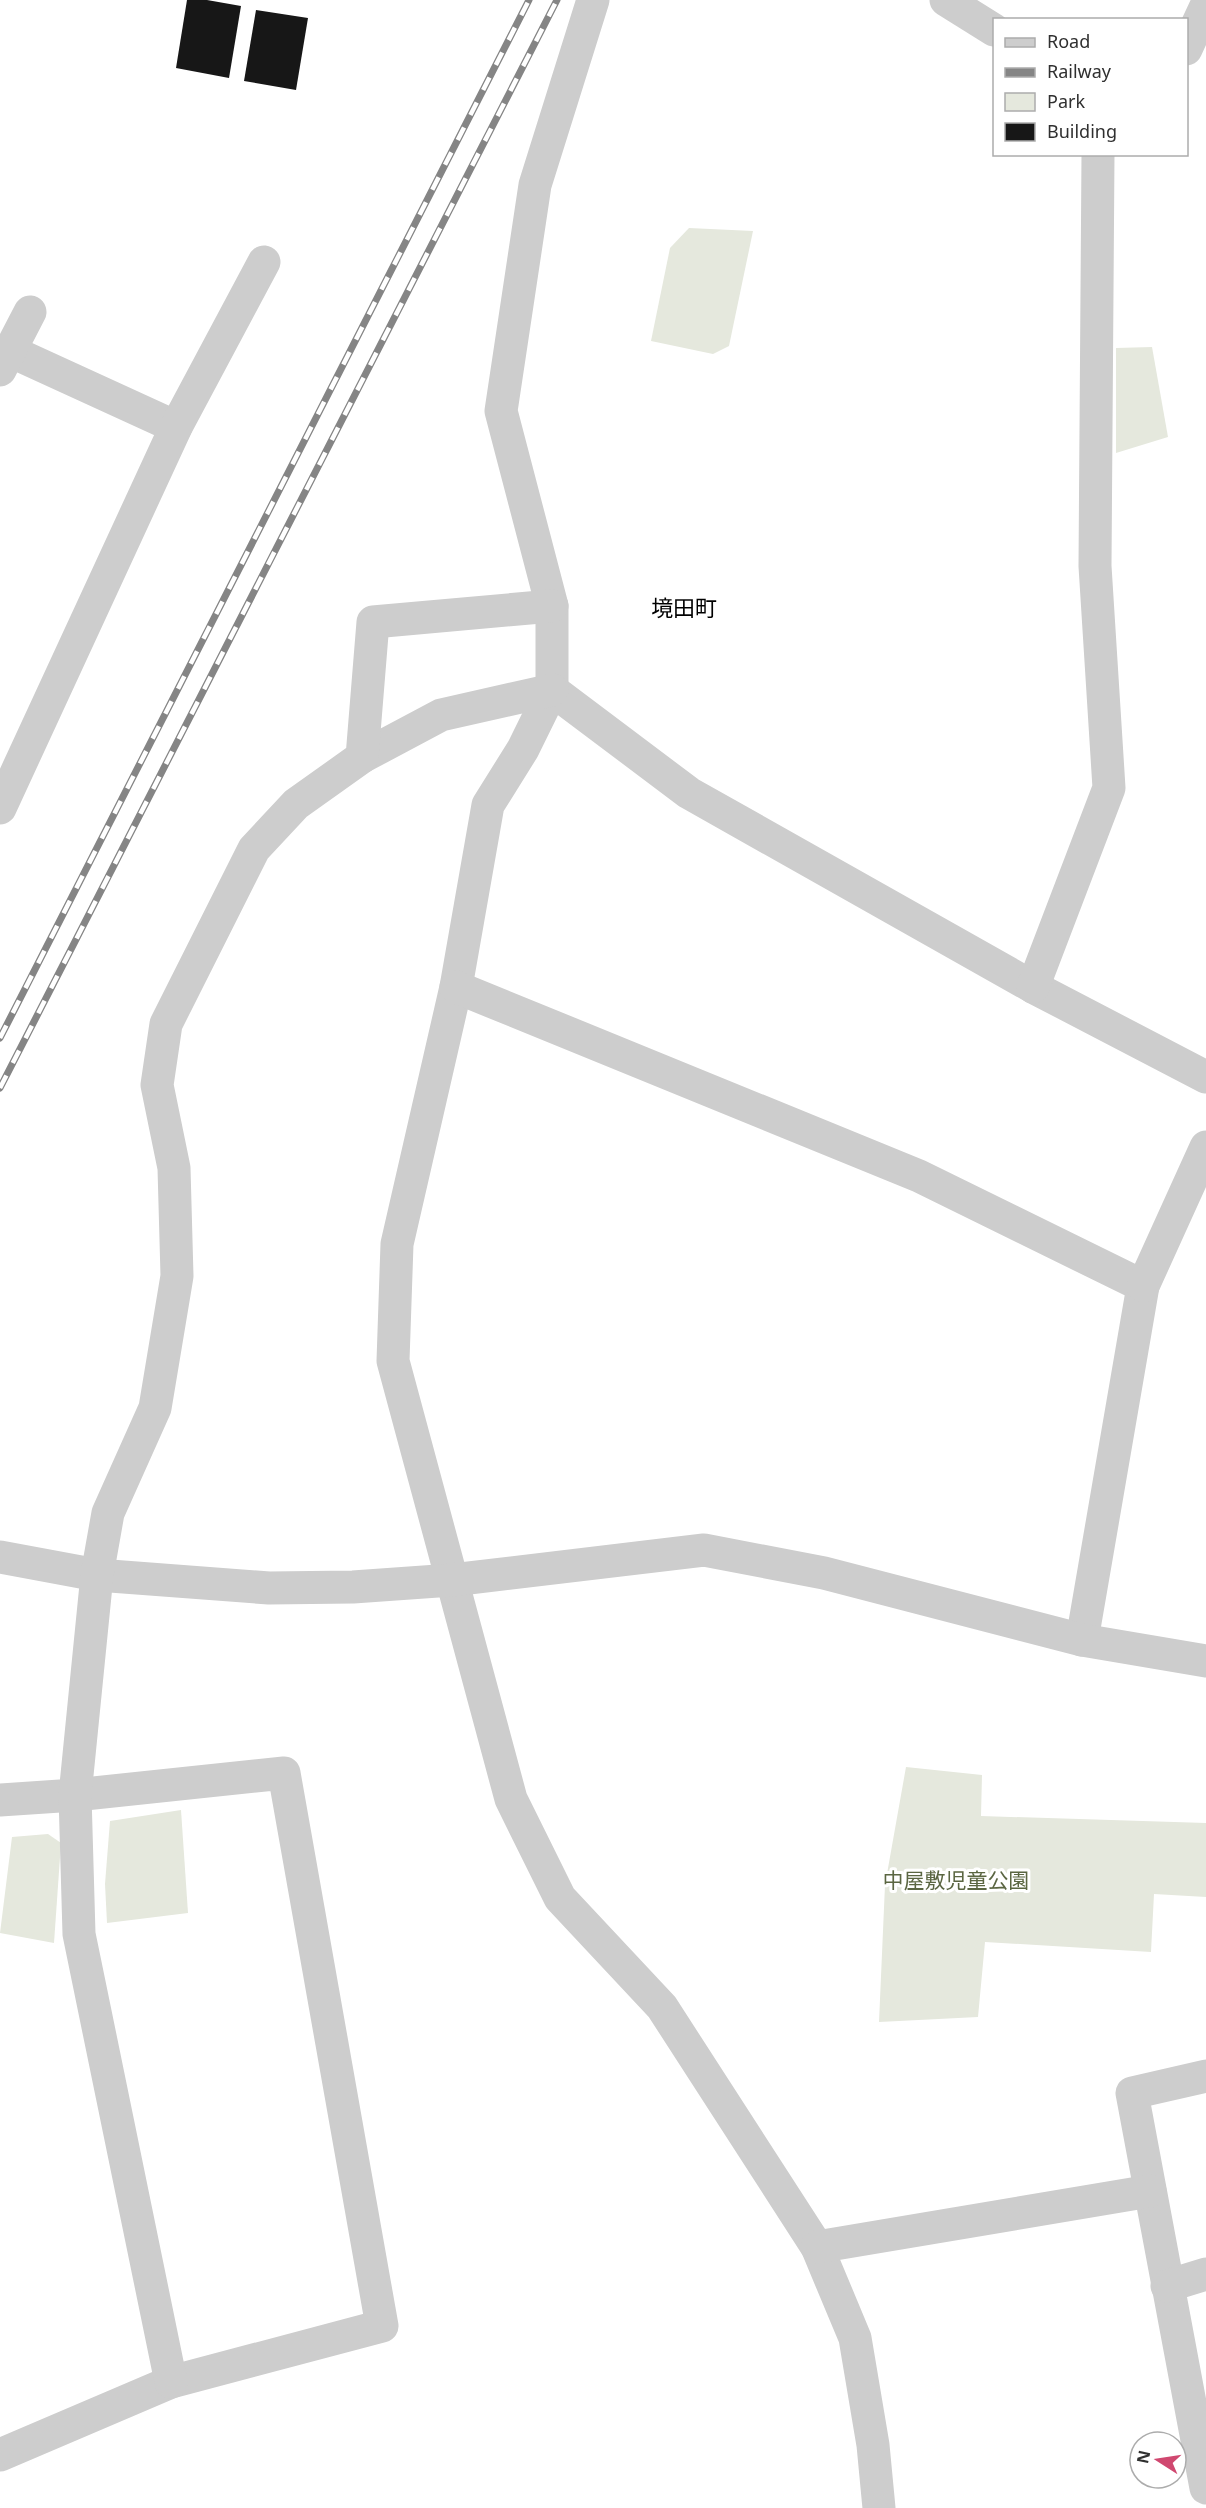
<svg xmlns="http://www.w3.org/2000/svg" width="1206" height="2508" viewBox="0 0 1206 2508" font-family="'Noto Sans','Noto Sans JP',sans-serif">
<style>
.green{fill:#e5e8dd}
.building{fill:#171717}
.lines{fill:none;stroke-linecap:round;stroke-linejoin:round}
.minor{stroke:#cdcdcd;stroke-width:33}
.rail-casing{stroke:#858585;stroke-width:7}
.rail{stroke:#fff;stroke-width:4.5;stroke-dasharray:14;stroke-linecap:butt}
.labels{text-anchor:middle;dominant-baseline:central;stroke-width:6;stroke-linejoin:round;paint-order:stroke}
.park-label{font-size:21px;fill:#5b6642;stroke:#fff}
.neighbourhood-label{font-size:22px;fill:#000;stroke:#fff}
</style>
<rect width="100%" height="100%" fill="#fff"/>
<g class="green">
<polygon points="689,228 753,231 729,346 713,354 651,341 670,248"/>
<polygon points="1152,347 1168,437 1116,453 1116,348"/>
<polygon points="906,1767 982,1775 981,1816 1206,1823 1206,1897 1154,1894 1151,1952 985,1942 978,2017 879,2022 885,1885"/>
<polygon points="181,1810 188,1913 107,1923 105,1884 110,1821"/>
<polygon points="48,1834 61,1843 54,1943 0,1933 12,1837"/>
</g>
<g class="building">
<polygon points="187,0 207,0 241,6 229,78 176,68"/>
<polygon points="256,10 308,18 296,90 244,81"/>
</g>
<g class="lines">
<g class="minor">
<polyline points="593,0 535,185 501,411 552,606 552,690 523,749 488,805 456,987 397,1244 393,1361 511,1799 560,1898 662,2007 817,2247 855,2338 873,2445 879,2508"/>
<polyline points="946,0 994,30"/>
<polyline points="1186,49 1206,6"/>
<polyline points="10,351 176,427"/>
<polyline points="0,370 30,312"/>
<polyline points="552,690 689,793 1033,987 1206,1077"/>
<polyline points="362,757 441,715 552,690"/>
<polyline points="0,808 176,427 264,262"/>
<polyline points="456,987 919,1176 1143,1286 1082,1640"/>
<polyline points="1033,987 1109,788 1095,566 1098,154"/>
<polyline points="1143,1286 1206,1147"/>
<polyline points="0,1557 97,1575 269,1588 353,1587 452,1580 704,1550 824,1573 1082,1640 1206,1661"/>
<polyline points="0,1800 75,1795 284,1773 382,2326 171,2382 0,2455"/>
<polyline points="1206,2076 1132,2093 1206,2488"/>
<polyline points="817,2247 1150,2191"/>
<polyline points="1167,2286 1206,2274"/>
<polyline points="171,2382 79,1934 75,1795 97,1575 108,1513 155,1408 177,1276 174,1168 157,1085 166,1024 254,849 296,804 362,757 373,622 552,606"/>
</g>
<defs>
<g id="rail">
<polyline points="0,1038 529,0"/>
<polyline points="0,1088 557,0"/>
</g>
</defs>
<use href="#rail" class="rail-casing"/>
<use href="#rail" class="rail"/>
</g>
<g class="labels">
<g class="park-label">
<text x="956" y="1880">中屋敷児童公園</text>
</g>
<g class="neighbourhood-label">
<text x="684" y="607">境田町</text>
</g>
</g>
<rect x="993" y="18" width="195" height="138" fill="#ffffff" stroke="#acacac" stroke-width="1.5"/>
<rect x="1005" y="38" width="30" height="9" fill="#cdcdcd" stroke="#acacac" stroke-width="1.5"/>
<text x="1047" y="48" font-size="18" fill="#303030">Road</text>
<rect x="1005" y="68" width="30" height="9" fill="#858585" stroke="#acacac" stroke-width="1.5"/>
<text x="1047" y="78" font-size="18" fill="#303030">Railway</text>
<rect x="1005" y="93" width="30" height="18" fill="#e5e8dd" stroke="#acacac" stroke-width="1.5"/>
<text x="1047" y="108" font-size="18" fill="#303030">Park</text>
<rect x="1005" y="123" width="30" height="18" fill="#171717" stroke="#acacac" stroke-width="1.5"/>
<text x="1047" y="138" font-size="18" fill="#303030">Building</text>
<g transform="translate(1158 2460) rotate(282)"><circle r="28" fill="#ffffff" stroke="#acacac" stroke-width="1.5"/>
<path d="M0-4.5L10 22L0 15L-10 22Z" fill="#d04870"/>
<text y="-9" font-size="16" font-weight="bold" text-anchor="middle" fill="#303030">N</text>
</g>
</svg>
